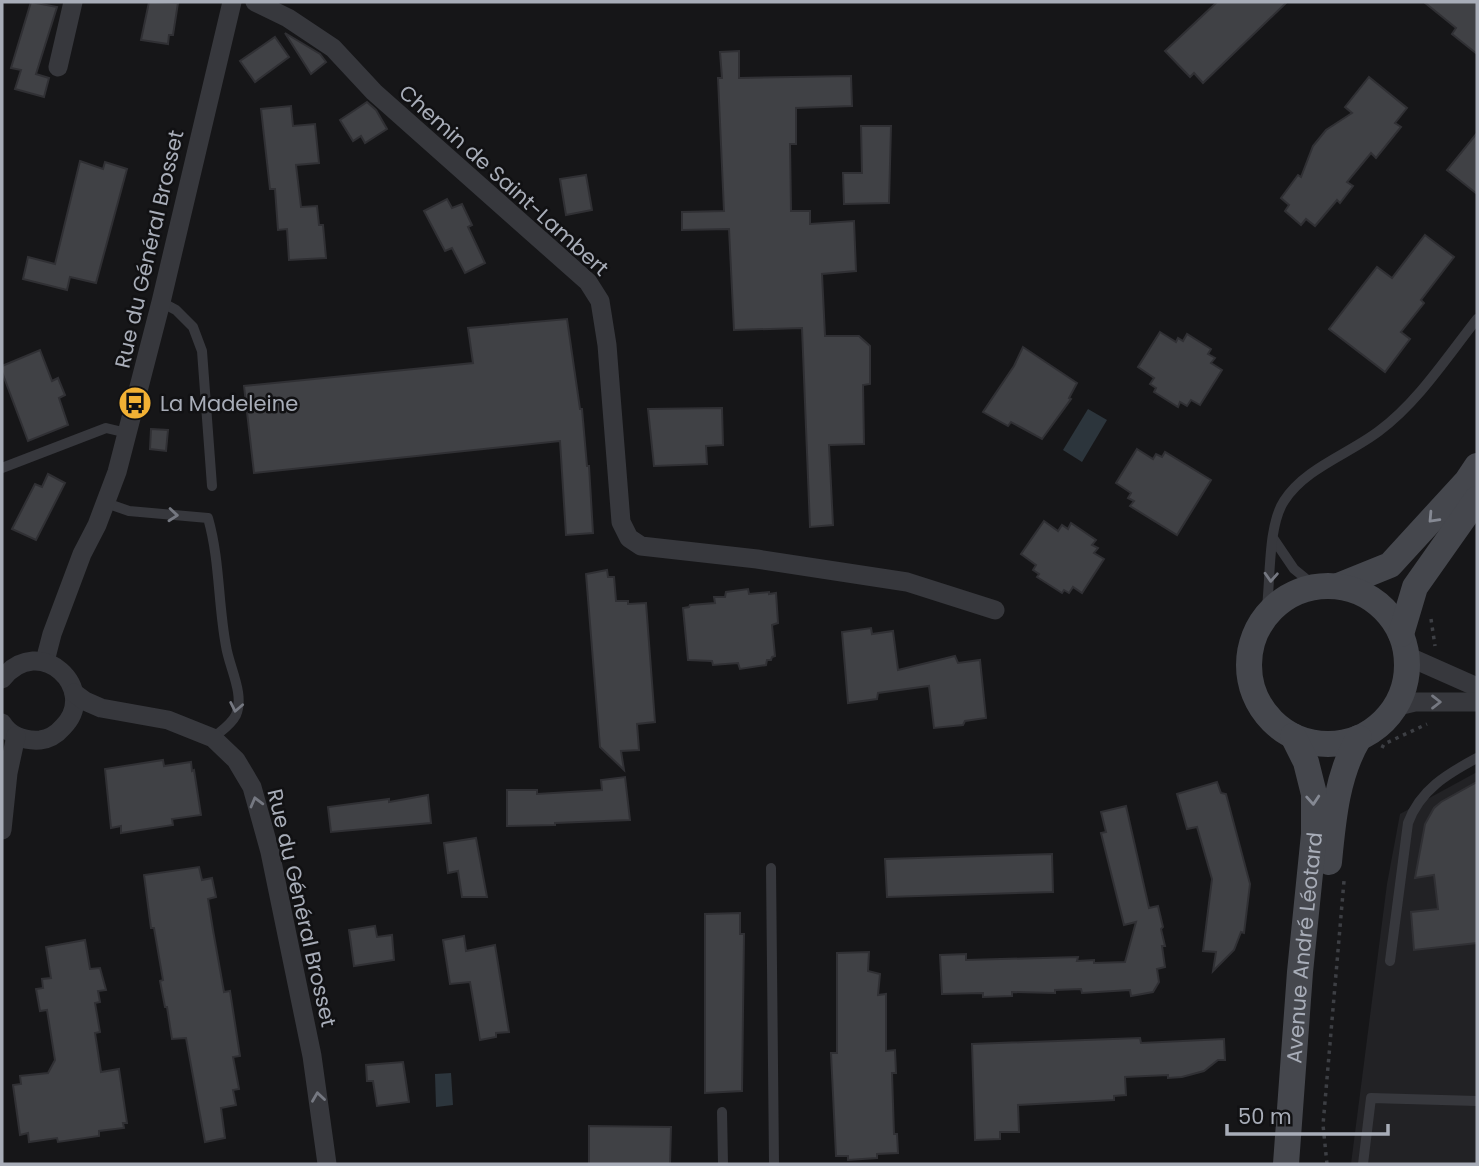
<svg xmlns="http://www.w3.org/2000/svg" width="1479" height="1166" viewBox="0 0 1479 1166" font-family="Poppins,sans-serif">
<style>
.built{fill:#222225}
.water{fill:#2c353c}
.building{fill:#404145;stroke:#303034;stroke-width:2}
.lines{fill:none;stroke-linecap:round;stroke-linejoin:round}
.path{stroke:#3d3f44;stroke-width:3.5;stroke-dasharray:3.5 5;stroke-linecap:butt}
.lane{stroke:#37383d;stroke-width:10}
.street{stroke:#37383d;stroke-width:19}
.secondary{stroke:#45474d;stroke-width:26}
.oneway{stroke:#757881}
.oneway2{stroke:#858993}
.labels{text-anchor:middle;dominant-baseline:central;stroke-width:5;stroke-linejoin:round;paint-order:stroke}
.street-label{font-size:21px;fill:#a8adb8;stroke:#111113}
.poi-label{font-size:21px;fill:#a8adb8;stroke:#111113;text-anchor:start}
</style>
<rect width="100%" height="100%" fill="#161618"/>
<polygon class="built" points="1477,772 1477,1164 1351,1164 1387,884 1400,814"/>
<g class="water">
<polygon points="1088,409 1107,420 1082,462 1063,450"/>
<polygon points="451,1073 453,1105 436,1107 435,1074"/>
</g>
<g class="building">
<polygon points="31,2 57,7 36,74 49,78 44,97 15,89 21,70 11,68"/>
<polygon points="149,2 178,3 173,35 169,35 168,44 141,40"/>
<polygon points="1217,2 1287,2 1203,83 1194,73 1190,77 1165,51"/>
<polygon points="1424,2 1477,2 1477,54 1452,34 1456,28"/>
<polygon points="285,33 320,54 326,62 311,74"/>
<polygon points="275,37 289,57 255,82 240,61"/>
<polygon points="739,51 739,78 851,76 852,106 796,108 796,144 790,144 791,211 810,211 810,224 854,221 856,271 822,274 825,336 859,336 870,346 870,384 863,385 864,444 829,445 833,525 810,527 802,328 734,330 729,229 682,230 682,212 724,211 718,78 722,78 720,52"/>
<polygon points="1369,77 1407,108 1395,123 1401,127 1376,158 1371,153 1347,182 1353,186 1340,203 1337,200 1315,226 1306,219 1301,225 1285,211 1289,205 1281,198 1298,175 1301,177 1313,146 1326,130 1352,113 1345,107"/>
<polygon points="367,102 376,110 387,129 365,143 361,136 353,141 340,120"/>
<polygon points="291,106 293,126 315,124 319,163 296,165 301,207 317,206 319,225 323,225 326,258 289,260 287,229 278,230 275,189 270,189 261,109"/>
<polygon points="861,126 891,126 889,203 844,204 843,173 862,173"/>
<polygon points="1477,133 1477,194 1447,170"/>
<polygon points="80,161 103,169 105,162 127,169 96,283 70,277 67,290 23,279 28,257 55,264"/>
<polygon points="586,175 592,210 566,215 560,179"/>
<polygon points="447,199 452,208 462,204 472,225 468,227 485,263 465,273 452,248 445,251 424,211"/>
<polygon points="1425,235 1454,257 1421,300 1424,303 1401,332 1410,339 1385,372 1329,329 1377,267 1392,278"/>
<polygon points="567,319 580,409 582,409 587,466 589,466 593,533 566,535 560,441 254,473 244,386 473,363 468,328"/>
<polygon points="1160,332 1176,342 1178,338 1183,341 1187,334 1211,349 1208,354 1215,358 1211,363 1222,370 1200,405 1191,400 1187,406 1180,402 1178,407 1154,392 1156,388 1150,384 1154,378 1138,367"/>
<polygon points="1023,347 1077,383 1069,398 1071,399 1042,439 1011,422 1008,426 983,412 1014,366"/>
<polygon points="40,350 52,381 58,378 65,395 59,398 68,425 28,441 2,372 2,366"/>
<polygon points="722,408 723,445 706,446 707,464 654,466 648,409"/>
<polygon points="151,429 168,430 166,451 150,449"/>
<polygon points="1137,449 1153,459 1156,454 1162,457 1165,452 1211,480 1177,535 1130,506 1134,501 1128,498 1131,493 1116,483"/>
<polygon points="48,474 65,483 36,540 12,529 35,484 42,487"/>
<polygon points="1044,521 1058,531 1062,525 1068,529 1071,523 1096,540 1092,545 1098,548 1094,553 1104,559 1082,593 1073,587 1069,593 1064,590 1062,593 1037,577 1039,574 1033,570 1036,565 1021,554"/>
<polygon points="607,570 608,577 614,577 616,601 628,601 628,604 646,603 655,722 637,724 639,750 621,751 624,770 600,747 586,574"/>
<polygon points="748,589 749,594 769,592 769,594 776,593 778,623 772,625 775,656 772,657 771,660 767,660 766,665 740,669 738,663 713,665 712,661 688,660 683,608 689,607 690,605 715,603 714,597 725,597 726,592"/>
<polygon points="871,628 872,634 893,631 898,670 955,656 958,663 980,660 986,718 965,721 963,725 934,728 929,686 878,693 877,699 848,703 842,632"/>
<polygon points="163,760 164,766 191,762 192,771 194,770 201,815 172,819 173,825 121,833 121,826 111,828 105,769"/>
<polygon points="625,777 630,820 555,823 555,825 507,826 507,790 537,790 537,794 602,790 601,780"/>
<polygon points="1217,782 1221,793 1226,794 1250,884 1244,933 1241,932 1234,950 1213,971 1216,952 1203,951 1212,879 1197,827 1187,829 1177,794"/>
<polygon points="1477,782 1477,943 1414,950 1411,912 1438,909 1434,875 1415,878 1425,824 1434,808 1441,802"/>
<polygon points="428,795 431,823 331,832 328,807 389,799 389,802"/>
<polygon points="1126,806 1149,908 1158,906 1163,927 1161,929 1165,946 1162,946 1165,967 1157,969 1159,982 1153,992 1131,996 1130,990 1082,993 1081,989 1055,990 1055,993 1012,992 1012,996 983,997 983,993 942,994 940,955 966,954 966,960 1078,957 1077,961 1094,960 1094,963 1125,962 1136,922 1124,925 1101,833 1106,832 1101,812"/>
<polygon points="476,838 487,897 462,897 458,871 448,873 444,843"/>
<polygon points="1052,854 1053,892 887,897 885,859"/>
<polygon points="199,867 202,880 212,878 216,897 208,899 213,930 224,992 230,991 240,1056 233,1057 239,1089 233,1090 236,1105 221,1108 225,1138 205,1142 186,1038 172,1039 167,1007 165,1007 160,981 163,980 154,928 151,928 144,875"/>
<polygon points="740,913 740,934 744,934 742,1091 705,1093 705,914"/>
<polygon points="375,926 377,937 392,935 394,960 354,966 349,930"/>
<polygon points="464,936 466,951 495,945 509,1032 496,1033 496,1037 480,1040 470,982 450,984 443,940"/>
<polygon points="85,940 90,969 100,968 106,990 98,991 100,1002 95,1003 100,1032 95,1033 101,1072 119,1069 127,1123 123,1123 124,1128 99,1131 99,1136 58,1142 57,1138 29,1142 28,1133 20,1135 13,1085 21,1084 20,1076 48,1073 55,1060 47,1010 40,1011 36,989 43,988 42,979 51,978 46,947"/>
<polygon points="869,952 868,971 880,974 878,995 886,994 886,1051 895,1050 896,1073 892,1073 894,1134 897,1134 898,1153 877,1154 877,1158 848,1160 848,1156 836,1156 831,1053 837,1053 837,953"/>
<polygon points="1140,1038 1141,1043 1224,1039 1225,1060 1218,1060 1204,1071 1182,1077 1168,1078 1168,1075 1125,1077 1126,1095 1114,1096 1114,1100 1018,1105 1019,1132 1000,1132 1000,1139 975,1140 972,1044"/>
<polygon points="403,1062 409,1102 377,1106 373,1081 367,1081 366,1065"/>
<polygon points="589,1126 671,1127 670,1164 589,1164"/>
</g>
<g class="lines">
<g class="path">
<polyline points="1431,619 1435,646"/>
<polyline points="1382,748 1384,744 1427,724"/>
<polyline points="1327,1164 1323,1125 1344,881"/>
</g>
<g class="lane">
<polyline points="161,302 176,310 193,327 202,351 212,486"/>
<polyline points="2,468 106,428 127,433"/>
<path d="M106,503L129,511L208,518C220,560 218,604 226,646C229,667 245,694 236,715C231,725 221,731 213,738"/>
<polyline points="1273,538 1294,569 1316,587"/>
<path d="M1266,616C1271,583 1267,527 1284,501C1305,468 1349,454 1379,431C1418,402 1447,357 1477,319"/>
<polyline points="771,868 774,1164"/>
<path d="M1390,961L1408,823C1420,790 1447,774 1477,758"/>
<polyline points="722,1112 723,1164"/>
<polyline points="1363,1164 1371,1098 1477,1101"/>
</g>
<g class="street">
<polyline points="255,2 288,18 333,48 374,92 588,282 600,301 607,345 621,522 629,538 641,546 757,559 907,582 995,610"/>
<polyline points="58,67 73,2"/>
<polyline points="1407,656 1477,687"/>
<polyline points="45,661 52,634 82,554 97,525 117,472 161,302 232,2"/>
<path d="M2,679C40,631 100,690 63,727C57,734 49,739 40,740C24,741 10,736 2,723"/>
<polyline points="74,693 85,701 101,708 168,720 213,738 236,760 252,787 270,852 312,1056 327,1164"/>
<polyline points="1394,707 1415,702 1477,702"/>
<polyline points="2,830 8,773 16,736"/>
</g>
<g class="secondary">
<polyline points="1338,586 1390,565 1467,481 1477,466"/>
<circle cx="1328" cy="665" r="79"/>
<polyline points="1401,634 1415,587 1477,499"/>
<path d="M1329,862C1333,820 1337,774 1359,738"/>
<path id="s1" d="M1286,1164L1300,972L1314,834V794L1306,762L1293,736"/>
</g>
</g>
<defs><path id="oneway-chevron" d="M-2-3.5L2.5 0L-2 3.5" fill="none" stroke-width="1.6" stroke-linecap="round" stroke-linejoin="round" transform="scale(1.75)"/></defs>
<g class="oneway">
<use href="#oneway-chevron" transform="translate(173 515) rotate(5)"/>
<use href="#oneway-chevron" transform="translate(1271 577) rotate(93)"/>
<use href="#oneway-chevron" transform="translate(1436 702)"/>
<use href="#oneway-chevron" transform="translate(236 707) rotate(101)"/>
<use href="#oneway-chevron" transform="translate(256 802) rotate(-105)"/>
<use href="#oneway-chevron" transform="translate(318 1097) rotate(-98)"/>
</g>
<g class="oneway2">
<use href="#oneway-chevron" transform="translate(1433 518) rotate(133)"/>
<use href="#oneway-chevron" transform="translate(1313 800) rotate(86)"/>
</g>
<defs>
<symbol id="bus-disc" viewBox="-11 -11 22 22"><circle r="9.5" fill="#f2b134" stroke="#111113"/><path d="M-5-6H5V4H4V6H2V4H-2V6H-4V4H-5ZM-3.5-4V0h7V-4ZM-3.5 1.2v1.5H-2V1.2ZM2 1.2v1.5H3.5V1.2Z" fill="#111"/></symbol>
</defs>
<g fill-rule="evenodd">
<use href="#bus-disc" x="116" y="384" width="38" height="38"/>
</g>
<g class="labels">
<g class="street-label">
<text transform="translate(504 180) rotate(42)">Chemin de Saint-Lambert</text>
<text transform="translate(149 249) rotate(-77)">Rue du Général Brosset</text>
<text transform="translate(302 908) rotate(77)">Rue du Général Brosset</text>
<text stroke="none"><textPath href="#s1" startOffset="217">Avenue André Léotard</textPath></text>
</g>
<g class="poi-label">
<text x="160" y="403">La Madeleine</text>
</g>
</g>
<rect width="1479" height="1166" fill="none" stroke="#a8adb8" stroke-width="7"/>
<path d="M1227 1124v10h161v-10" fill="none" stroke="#a8adb8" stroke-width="3.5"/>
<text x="1238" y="1124" font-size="21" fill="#a8adb8" stroke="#111113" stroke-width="5" paint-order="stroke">50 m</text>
</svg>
